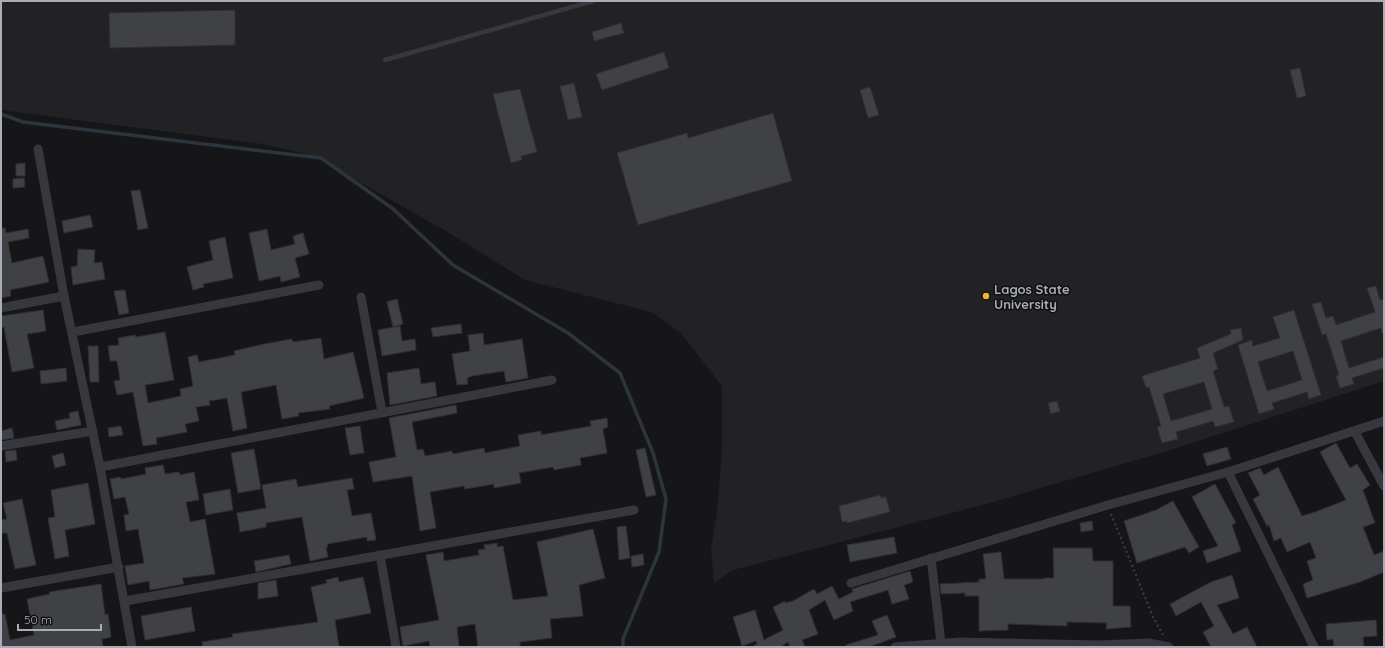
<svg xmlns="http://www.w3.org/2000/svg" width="1385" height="648" viewBox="0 0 1385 648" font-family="Quicksand,sans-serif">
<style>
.built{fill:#222225}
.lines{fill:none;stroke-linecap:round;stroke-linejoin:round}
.stream{stroke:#2c353c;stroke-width:3.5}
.building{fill:#404145;stroke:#303034;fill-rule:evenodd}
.path{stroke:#3d3f44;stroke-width:2;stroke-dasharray:2 3;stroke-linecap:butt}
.lane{stroke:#37383d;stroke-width:4.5}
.street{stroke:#37383d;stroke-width:9}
.poi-dot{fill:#f2b134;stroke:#111113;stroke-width:1.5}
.labels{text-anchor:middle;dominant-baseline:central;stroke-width:3;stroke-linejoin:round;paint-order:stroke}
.poi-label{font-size:13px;font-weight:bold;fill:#a8adb8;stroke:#111113;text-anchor:start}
</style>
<rect width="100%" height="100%" fill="#161618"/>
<polygon class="built" points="1,1 1384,1 1384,381 1167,451 986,504 733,570 714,583 711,549 717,512 722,452 722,386 680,332 651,312 525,280 451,234 314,156 262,144 1,110"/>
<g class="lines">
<polyline class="stream" points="1,114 23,122 321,158 392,208 453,265 568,333 620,373 653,453 666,499 659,552 623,639 623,647"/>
</g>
<g class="building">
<polygon points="235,10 235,45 110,48 109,13"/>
<polygon points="621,23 624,33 594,41 592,32"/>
<polygon points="664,52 669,68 602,90 596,74"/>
<polygon points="1300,68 1306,96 1297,98 1290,70"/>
<polygon points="574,83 582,117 568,120 560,86"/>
<polygon points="870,87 879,115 868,118 860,90"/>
<polygon points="520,89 537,152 521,156 522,160 511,163 493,94"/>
<polygon points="773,113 792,181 638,225 617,153 687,133 688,138"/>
<polygon points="25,163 25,176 16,176 16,164"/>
<polygon points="24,178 25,187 13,188 13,179"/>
<polygon points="140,190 148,228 138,230 131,191"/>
<polygon points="90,215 93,227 64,233 62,221"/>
<polygon points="1,228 5,228 6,233 28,229 29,238 8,242 12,263 43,256 49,282 10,290 11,296 1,298"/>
<polygon points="267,229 271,250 295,244 293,236 303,233 309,254 295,258 300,277 281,282 280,276 259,281 249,233"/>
<polygon points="225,237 233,278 203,284 204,287 193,290 187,267 213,260 209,241"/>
<polygon points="78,249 95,250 94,263 102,262 105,279 73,285 71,267 77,266"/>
<polygon points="1376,286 1380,300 1384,299 1384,333 1382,333 1381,328 1341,341 1349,368 1384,357 1384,368 1352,378 1354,384 1340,388 1336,376 1339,375 1326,334 1322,335 1312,304 1321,302 1326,318 1333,316 1336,325 1375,312 1367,288"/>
<polygon points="125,290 129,313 119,315 114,291"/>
<polygon points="397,299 403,324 393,327 387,302"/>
<polygon points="43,310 46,331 27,334 34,368 12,372 4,327 1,328 1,316"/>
<path d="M1294,310L1321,395L1309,399L1307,392L1272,403L1274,409L1259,414L1238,345L1252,340L1253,346L1280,338L1273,317ZM1293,351L1302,380L1267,391L1258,362Z"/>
<polygon points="461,324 462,333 433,337 431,328"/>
<polygon points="400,326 402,341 415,339 416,350 382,356 378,330"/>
<path d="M1241,328L1243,340L1213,353L1218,369L1213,371L1224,407L1229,406L1234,422L1215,427L1213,421L1176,432L1178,439L1162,443L1157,427L1161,426L1149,387L1146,388L1142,376L1200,358L1197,348L1231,334L1230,330ZM1204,382L1212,409L1171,421L1163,394Z"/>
<polygon points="165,332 174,380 145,385 148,403 181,396 180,389 193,386 188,357 197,355 199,362 235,355 234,351 264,344 292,339 293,342 321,338 324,359 353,352 364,398 329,406 330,409 298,413 299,416 282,419 276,385 241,392 247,428 233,431 227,398 209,401 210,405 196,407 199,421 185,424 187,432 156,438 157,444 143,446 133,392 117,395 114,381 120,380 117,361 110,361 108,346 119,345 118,338 135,335 136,337"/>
<polygon points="483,333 484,345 522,339 528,378 506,382 504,371 472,376 467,378 468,384 457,385 452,354 470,351 468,335"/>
<polygon points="88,346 98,346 99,382 90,382"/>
<polygon points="66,368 67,381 41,384 40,371"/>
<polygon points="419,368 421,384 435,382 437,396 390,405 387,373"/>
<polygon points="1057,401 1060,411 1051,414 1048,403"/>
<polygon points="456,405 457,413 412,422 417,450 423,449 425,456 452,451 453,454 484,448 485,453 520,446 518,435 541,431 541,435 591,426 590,421 607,418 608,427 603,429 607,453 580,458 581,465 554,470 553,467 519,473 521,483 494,488 494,484 465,489 464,486 430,492 436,528 420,531 412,476 373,482 369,462 396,457 389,418"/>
<polygon points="78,411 81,425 57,430 55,421 70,418 69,413"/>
<polygon points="121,426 123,435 109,437 108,428"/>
<polygon points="360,426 364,453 350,455 345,428"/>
<polygon points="12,428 14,438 1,440 1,431"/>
<polygon points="1336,443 1350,468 1357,464 1370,485 1363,490 1375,523 1363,527 1374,555 1384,551 1384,572 1360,582 1307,598 1303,584 1313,580 1307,561 1316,558 1310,542 1287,552 1281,538 1274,541 1269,525 1267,526 1253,499 1260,495 1248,473 1260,468 1264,475 1278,467 1302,516 1315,512 1346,500 1320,452"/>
<polygon points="1227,447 1231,459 1207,466 1203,454"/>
<polygon points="645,448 656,495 646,497 636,450"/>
<polygon points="254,449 261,489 238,493 231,453"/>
<polygon points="16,450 17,460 6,462 5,451"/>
<polygon points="63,453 66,465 55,468 52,456"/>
<polygon points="163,465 165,474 179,472 180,475 194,472 199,500 186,502 190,522 205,519 215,574 182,578 184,584 150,590 149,581 128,585 125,566 144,563 138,529 126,531 124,515 129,514 125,497 114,499 110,479 120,477 121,479 146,474 145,468"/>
<polygon points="352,478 354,489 347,490 352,516 371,513 376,540 367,541 367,537 327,544 328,547 326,547 328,557 310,561 302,517 266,523 266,527 240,532 237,513 266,508 262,485 296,479 298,487"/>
<polygon points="88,483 95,524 65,530 69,556 55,559 48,518 55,517 51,490"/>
<polygon points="1215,484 1236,523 1232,525 1241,551 1207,563 1203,551 1218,546 1192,497"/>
<polygon points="230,489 233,510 206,515 203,494"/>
<polygon points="880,495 881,498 886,497 890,512 847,523 847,521 842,522 839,506"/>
<polygon points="22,499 36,565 15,569 7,533 1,533 1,520 7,519 3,503"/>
<polygon points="1173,501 1199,547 1189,553 1185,547 1137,563 1124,521 1156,510"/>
<polygon points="1092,521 1093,530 1081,532 1080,523"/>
<polygon points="626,526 630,558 619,560 617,527"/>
<polygon points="593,529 605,578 579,585 583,616 550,619 552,638 520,642 520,647 478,647 475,624 457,627 459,647 430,647 429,641 403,646 400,627 439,620 426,555 443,552 444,561 479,555 478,550 485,549 484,545 497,543 497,547 503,546 513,600 548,596 537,542"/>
<polygon points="894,537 897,553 850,562 847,545"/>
<polygon points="1053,548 1092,548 1093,561 1113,561 1113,606 1130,606 1131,627 1106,629 1107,623 1067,622 1067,626 1008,624 1008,630 979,631 979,596 965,596 965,593 941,594 940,584 979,582 979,579 986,579 983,554 1001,552 1004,579 1044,579 1044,578 1054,578"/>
<polygon points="643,554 644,565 632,567 631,556"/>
<polygon points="289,555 291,564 256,572 254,561"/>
<polygon points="910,571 913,582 904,585 909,599 892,604 888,590 850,602 853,611 834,620 825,600 809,610 818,634 802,640 805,647 790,647 788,642 780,647 752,647 757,644 756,641 742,646 733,617 755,610 764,640 783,630 773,607 785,601 785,603 793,601 814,589 817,594 832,586 839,599 853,592 852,589"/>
<polygon points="1232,575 1239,598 1217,605 1233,634 1247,627 1257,647 1211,647 1203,632 1214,626 1201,602 1176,616 1170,604 1211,582"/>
<polygon points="338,577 339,582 363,577 371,613 335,620 339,647 203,647 202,642 233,637 232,634 318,622 311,587 327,583 326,580"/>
<polygon points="276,580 278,596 258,599 258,583"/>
<polygon points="101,584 105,615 108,614 111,637 102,639 103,647 1,647 1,614 5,614 10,640 34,635 27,599 50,594 49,592"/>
<polygon points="191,607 195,631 145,640 141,616"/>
<polygon points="887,615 896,637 869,647 846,647 846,645 878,635 872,621"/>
<polygon points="1376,620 1377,636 1363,637 1364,647 1334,647 1333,639 1327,640 1326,624"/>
</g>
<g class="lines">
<polyline class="path" points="1111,514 1153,617 1163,635"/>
<polyline class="lane" points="385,60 593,1"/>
<g class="street">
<polyline points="38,149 64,296 100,467 132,647"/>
<polyline points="361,297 382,412"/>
<polyline points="1,308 64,296"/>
<polyline points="73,332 319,285"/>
<polyline points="1355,432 1384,486"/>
<polyline points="1,446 93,431"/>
<polyline points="100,467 552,380"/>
<polyline points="1228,472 1314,647"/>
<polyline points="380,555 396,647"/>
<polyline points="931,558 941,643"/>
<polyline points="851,583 1108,505 1228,472 1384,421"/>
<polyline points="1,588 119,567"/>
<polyline points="125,601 634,510"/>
<polyline points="895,647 960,642 1099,645 1149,643 1169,647"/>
</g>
</g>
<circle class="poi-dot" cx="986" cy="296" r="4"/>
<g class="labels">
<g class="poi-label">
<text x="994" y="289">Lagos State<tspan x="994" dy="15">University</tspan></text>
</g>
</g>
<rect width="1385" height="648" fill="none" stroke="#a8adb8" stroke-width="4"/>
<path d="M18 624v6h83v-6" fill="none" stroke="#a8adb8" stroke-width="2"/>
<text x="24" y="624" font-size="12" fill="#a8adb8" stroke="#111113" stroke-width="3" paint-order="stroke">50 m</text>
</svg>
